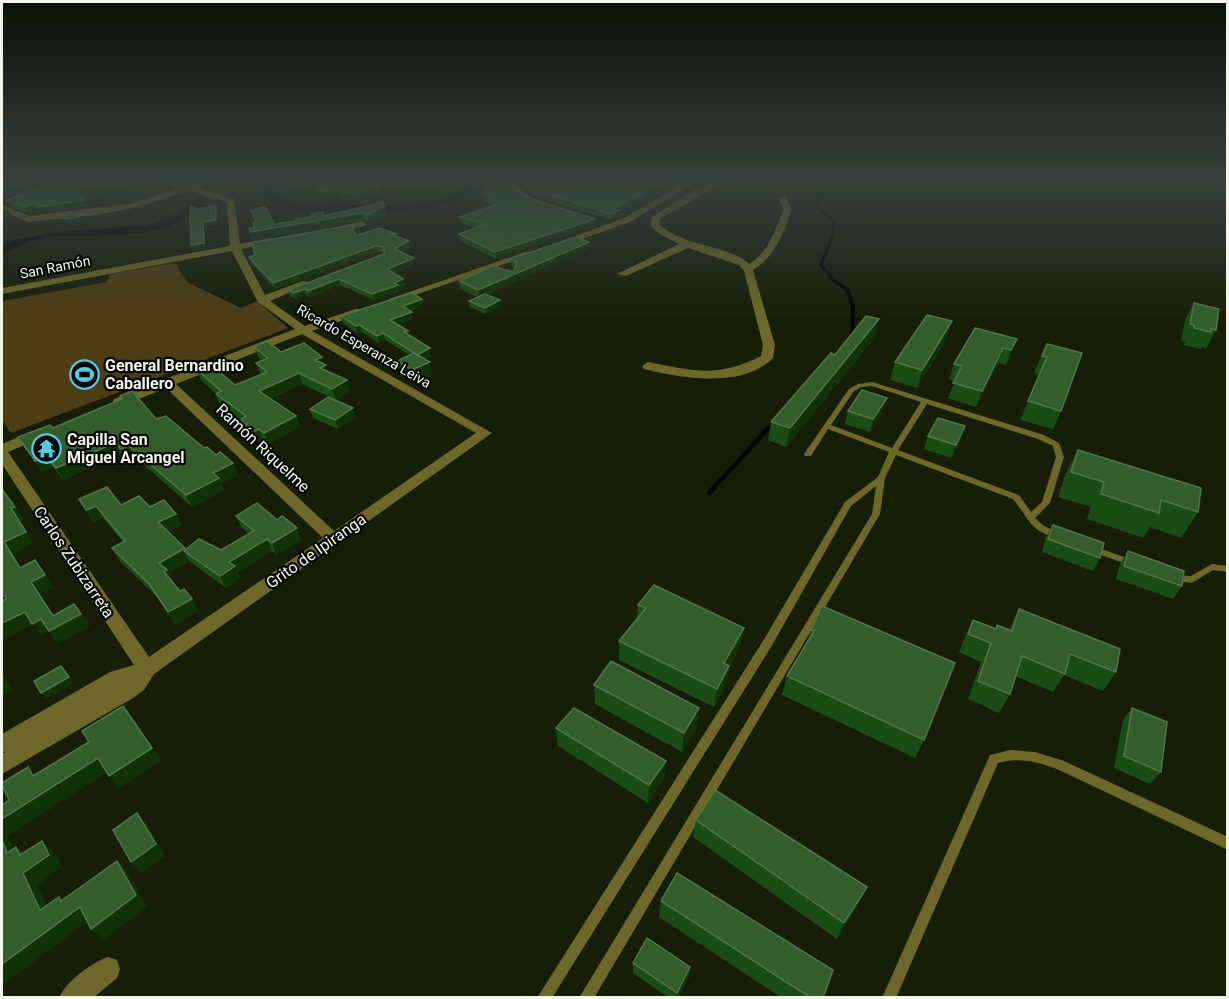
<svg xmlns="http://www.w3.org/2000/svg" width="1229" height="999" viewBox="0 0 1229 999" font-family="Roboto,sans-serif">
<style>
.green{fill:#4d3d14}
.water{fill:#000502}
.lines{fill:none;stroke-linecap:round;stroke-linejoin:round}
.stream-far2{stroke:#000502;stroke-width:3}
.stream-far1{stroke:#000502;stroke-width:4}
.stream{stroke:#000502;stroke-width:4.5}
.service{fill:#6d6829;fill-rule:evenodd}
.minor{fill:#6d6829;fill-rule:evenodd}
.wall{fill:#1c4c15}
.shaded-wall{fill:#103206}
.building{fill:#335e2c;stroke:#517649;stroke-width:1.5}
.labels{text-anchor:middle;dominant-baseline:central;stroke-width:4.5;stroke-linejoin:round;paint-order:stroke}
.far-street-label{font-size:14px;fill:#f2f7e9;stroke:#050702}
.poi-label{font-size:16px;font-weight:bold;fill:#f2f7e9;stroke:#050702;text-anchor:start}
.street-label{font-size:16px;fill:#f2f7e9;stroke:#050702}
</style>
<rect width="100%" height="100%" fill="#171e08"/>
<polygon class="green" points="175,263 187,282 241,308 257,301 288,328 11,433 2,420 2,301 107,282 110,274"/>
<g class="water">
<path d="M262,179H278L274,193L293,202L385,206L450,198L472,184L479,187C468,195 456,201 442,205C415,213 312,216 285,208C277,205 267,200 262,193L265,184Z"/>
<path d="M199,195L208,198C199,206 190,217 179,222C141,241 87,232 45,238C29,241 16,247 2,254V245L15,240L58,232L149,225L173,216Z"/>
</g>
<g class="lines">
<polyline class="stream-far2" points="819,179 823,189 818,199 819,209 834,221 833,235 821,265 833,279"/>
<polyline class="stream-far1" points="831,278 848,291 853,306 852,337"/>
<polyline class="stream" points="709,493 773,423"/>
<g class="service">
<polygon points="330,187 332,188 332,189 314,192 312,191"/>
<path d="M872,382L1044,435L1059,443L1064,457L1050,503L1035,518L1044,526L1061,534L1062,536L1061,538L1058,539C1029,530 1030,520 1013,499L896,455L885,478L880,514L594,998H579L872,514L876,486L851,506L771,647L552,998H537L763,641L845,502L878,477L889,452L828,429L811,456H805L804,454L849,389L858,384ZM872,386L921,402L892,448L831,425L854,391L862,387ZM927,404L1038,439L1053,446L1056,457L1042,502L1031,512L1019,495L898,450Z"/>
<polygon points="1093,546 1135,561 1136,563 1135,565 1132,566 1090,551 1089,549 1090,547"/>
<polygon points="1212,564 1228,566 1228,572 1213,570 1192,583 1169,580 1167,578 1169,576 1172,575 1191,576"/>
<path d="M1011,750L1035,752L1064,761L1228,837V850L1057,769C1038,762 1018,757 998,763L896,998H882L990,755Z"/>
</g>
<g class="minor">
<path d="M155,179C166,179 181,186 190,185C199,183 205,179 215,179L197,188L234,199L240,244L270,238L275,241L241,249L265,295L303,281L312,283L270,301L305,326L356,309H364V313L312,331L492,433L154,674L144,690L133,698L2,774V754L7,751L2,753V734L110,672L134,665L2,464V444L33,431H43L45,434L43,437L8,452L149,657L323,538L166,388L124,405H114L113,402L114,399L295,329L258,302L232,251L2,294V288L230,246L227,202L189,191L133,208L96,215L28,222L2,211V205L29,216L129,204L180,188ZM302,334L476,433L334,531L176,384Z"/>
<path d="M455,179H475L516,185L524,193L539,201C529,208 519,195 511,190C495,181 470,189 455,179Z"/>
<polygon points="691,179 701,179 630,222 562,246 554,244 624,218"/>
<path d="M720,179H730L661,218L659,224C682,247 733,246 749,264C769,252 775,230 784,209L778,198L785,196L792,209C783,233 776,256 753,270L775,345L773,358C743,389 681,378 644,369L642,366L648,362C694,371 718,378 761,356L763,345L744,271L739,265L688,248L626,276L617,274L679,244L658,233L651,226L652,217L693,191Z"/>
<polygon points="362,221 367,224 365,226 332,233 327,230"/>
<polygon points="525,252 533,254 398,301 390,301 389,299"/>
<path d="M108,957L117,960L120,969L117,978L93,998H59C66,981 91,963 108,957Z"/>
</g>
</g>
<g class="wall">
<polygon points="65,179 146,179 101,195 76,186 87,206 41,212 38,209 27,213 10,206 7,200"/>
<polygon points="290,179 312,189 311,193 286,187 284,181"/>
<polygon points="362,179 444,180 444,183 426,193 400,186 379,190 380,194 345,200 342,195 322,198 318,188"/>
<polygon points="501,179 611,179 620,211 620,216 611,220 533,195 516,183 501,180"/>
<polygon points="484,196 525,197 595,225 496,259 460,241 459,234 476,228 461,223 460,217 494,205 485,202"/>
<polygon points="383,202 386,213 369,222 365,220 252,240 250,232 255,227 255,221 251,210 274,224 324,216"/>
<polygon points="396,234 396,237 409,241 410,247 400,252 415,264 394,273 403,279 405,285 398,287 399,291 374,300 340,285 310,297 306,295 296,299 290,296 288,290 384,254 384,252 377,252 275,289 251,263 249,257 356,236"/>
<polygon points="589,249 486,294 501,305 485,314 470,307 469,301 477,297 460,289 459,281 513,272 515,268 511,266 510,259"/>
<polygon points="422,299 423,305 410,311 413,319 398,325 431,356 424,359 432,374 415,382 400,372 397,361 409,355 385,340 379,343 362,332 357,333 343,323 341,316"/>
<polygon points="1194,303 1216,330 1206,348 1202,347 1201,349 1184,345 1185,342 1181,341 1185,320"/>
<polygon points="875,337 786,447 768,440 771,422 835,355"/>
<polygon points="947,338 917,388 890,380 895,362"/>
<polygon points="1017,339 1006,365 998,363 976,407 948,398 955,381 949,379 954,364"/>
<polygon points="1047,344 1061,411 1053,429 1020,420 1039,375 1034,373"/>
<polygon points="254,347 281,352 324,364 327,371 350,391 336,400 302,384 270,399 296,416 300,427 268,444 263,440 260,442 245,431 241,420 220,405 216,394 201,380 196,369 235,385 261,375 256,363 261,360 258,357"/>
<polygon points="120,396 204,448 238,475 221,483 224,490 192,507 135,457 127,461 121,454 63,480 53,467 42,472 18,437 53,428 122,399"/>
<polygon points="887,398 883,410 870,432 845,424 848,411"/>
<polygon points="310,409 355,417 338,429 313,418"/>
<polygon points="928,436 961,439 951,458 924,449"/>
<polygon points="1078,450 1198,512 1181,538 1150,527 1143,538 1087,519 1091,507 1058,497 1065,475"/>
<polygon points="79,499 121,505 150,507 182,525 168,532 185,550 221,550 249,534 241,527 236,516 277,520 297,528 301,540 276,555 272,551 238,572 240,578 226,588 189,561 169,573 174,582 173,582 198,611 175,624 157,597 119,560 112,548 123,542 103,518 93,522"/>
<polygon points="1053,525 1100,558 1093,571 1042,552 1046,537"/>
<polygon points="1128,551 1182,586 1173,599 1116,579 1120,564"/>
<polygon points="638,605 740,647 729,667 726,685 714,707 619,660 619,641 637,618"/>
<polygon points="1019,609 1116,672 1103,691 1064,675 1053,692 1015,676 1010,694 999,713 968,699 981,662 959,652 964,639 973,620 995,629 997,625 1009,630"/>
<polygon points="811,630 955,663 924,740 915,758 782,695 787,676 808,639"/>
<polygon points="594,685 697,727 682,752 595,704"/>
<polygon points="1132,708 1161,772 1150,784 1114,768 1123,720"/>
<polygon points="556,728 666,761 664,779 648,803 558,746"/>
<polygon points="696,820 867,887 859,903 837,939 693,837"/>
<polygon points="661,901 823,998 782,998 659,917"/>
<polygon points="633,963 689,977 678,998 669,998 633,973"/>
</g>
<g class="shaded-wall">
<polygon points="37,179 56,179 3,196 2,193 2,190"/>
<polygon points="128,179 146,179 101,195 99,189"/>
<polygon points="332,179 361,179 312,189 311,193 309,188 310,183"/>
<polygon points="439,179 447,179 444,180 444,183 426,193 425,187"/>
<polygon points="668,179 678,179 620,211 620,216 611,220 611,214 613,209"/>
<polygon points="399,180 400,186 379,190 380,194 345,200 344,194 376,185"/>
<polygon points="341,189 342,195 322,198 321,192"/>
<polygon points="84,200 87,206 41,212 38,207"/>
<polygon points="35,203 38,209 27,213 24,207"/>
<polygon points="216,206 218,211 218,225 205,227 206,248 193,251 191,245 203,222"/>
<polygon points="385,206 386,213 369,222 367,215"/>
<polygon points="7,209 12,218 2,221 2,211"/>
<polygon points="363,213 365,220 252,240 250,232"/>
<polygon points="78,214 81,222 68,224 65,219"/>
<polygon points="595,219 595,225 496,259 495,252"/>
<polygon points="409,241 410,247 395,254 394,249"/>
<polygon points="589,242 589,249 479,298 478,290"/>
<polygon points="376,246 377,252 275,289 273,283"/>
<polygon points="414,258 415,264 388,275 387,269"/>
<polygon points="339,279 340,285 310,297 308,291"/>
<polygon points="403,279 405,285 398,287 399,291 374,300 372,294 394,283"/>
<polygon points="305,289 306,295 296,299 294,293"/>
<polygon points="422,299 423,305 404,313 403,306"/>
<polygon points="500,300 501,305 485,314 485,308"/>
<polygon points="412,312 413,319 392,327 390,320"/>
<polygon points="879,319 875,337 786,447 790,428"/>
<polygon points="952,321 947,338 917,388 922,370"/>
<polygon points="360,325 362,332 357,333 356,326"/>
<polygon points="383,333 385,340 379,343 377,336"/>
<polygon points="1017,339 1011,354 1006,365 1011,350"/>
<polygon points="430,348 431,356 418,362 417,355"/>
<polygon points="1003,348 998,363 976,407 982,391"/>
<polygon points="322,357 329,376 323,379 315,360"/>
<polygon points="430,362 432,374 415,382 412,370"/>
<polygon points="299,373 302,384 263,402 259,391"/>
<polygon points="347,380 350,391 336,400 332,389"/>
<polygon points="887,398 883,410 870,432 873,419"/>
<polygon points="353,408 355,417 338,429 335,420"/>
<polygon points="296,416 300,427 268,444 264,433"/>
<polygon points="965,426 961,439 951,458 956,445"/>
<polygon points="259,429 263,440 260,442 255,431"/>
<polygon points="115,443 121,454 63,480 56,468"/>
<polygon points="129,446 135,457 127,461 121,449"/>
<polygon points="46,456 53,467 42,472 35,461"/>
<polygon points="233,463 238,475 221,483 224,490 192,507 186,495 213,473"/>
<polygon points="96,506 103,518 93,522 86,510"/>
<polygon points="15,507 24,519 19,521 34,544 13,554 29,580 4,542 11,508"/>
<polygon points="176,514 182,525 164,534 158,522"/>
<polygon points="297,528 301,540 276,555 272,543"/>
<polygon points="267,539 272,551 238,572 240,578 226,588 220,576 229,562"/>
<polygon points="185,548 187,554 184,551 189,561 169,573 174,582 170,584 159,563"/>
<polygon points="35,560 54,588 40,594 60,625 81,614 90,626 58,644 49,632 41,636 33,624 2,641 2,623 25,612 41,619 53,616 31,582"/>
<polygon points="192,599 198,611 175,624 168,612"/>
<polygon points="744,628 740,647 729,667 726,685 714,707 717,689 724,663"/>
<polygon points="61,666 74,683 46,699 41,693"/>
<polygon points="2,674 12,690 2,696"/>
<polygon points="123,706 161,761 119,788 109,776"/>
<polygon points="699,708 697,727 682,752 684,733"/>
<polygon points="98,758 109,771 8,836 21,865 7,853 2,840 2,819"/>
<polygon points="666,761 664,779 648,803 649,785"/>
<polygon points="137,813 147,825 165,856 141,873 131,862"/>
<polygon points="42,841 55,853 62,867 37,885 54,921 40,910 23,873 20,855 16,847 30,859"/>
<polygon points="117,861 128,873 147,907 104,940 91,929"/>
<polygon points="867,887 859,903 837,939 844,923"/>
<polygon points="59,897 72,908 80,907 93,918 2,985 2,964 61,901"/>
<polygon points="690,967 689,977 678,998 677,998 677,993"/>
</g>
<g class="building">
<polygon points="2,179 37,179 2,190"/>
<polygon points="65,179 128,179 99,189 72,181 84,200 38,207 35,203 24,207 7,200"/>
<polygon points="290,179 332,179 310,183 309,188 284,181"/>
<polygon points="362,179 442,179 425,187 399,180 376,185 378,188 344,194 341,189 321,192 318,188"/>
<polygon points="518,179 611,179 626,183 633,179 668,179 613,209 620,210 611,214 533,189"/>
<polygon points="485,183 510,185 525,197 595,219 495,252 459,234 486,224 460,217 502,203 484,196"/>
<polygon points="383,202 385,206 367,215 363,213 250,232 249,228 255,227 253,222 256,221 251,210 265,207 274,224 296,221 296,219 312,217 311,214 323,212 324,216"/>
<polygon points="190,205 198,209 216,206 216,220 203,222 204,243 191,245"/>
<polygon points="2,206 7,209 2,211"/>
<polygon points="78,214 79,217 65,219 65,215"/>
<polygon points="351,225 356,236 379,228 396,234 392,235 409,241 394,249 414,258 387,269 403,279 394,283 398,285 372,294 339,279 308,291 305,289 294,293 288,290 384,254 384,247 376,246 273,283 249,257 255,255 252,243"/>
<polygon points="576,237 589,242 478,290 459,281 493,266 513,272 517,262 510,259"/>
<polygon points="411,293 422,299 403,306 412,312 390,320 408,331 404,332 430,348 417,355 383,333 377,336 360,325 356,326 341,316"/>
<polygon points="485,294 500,300 485,308 469,301"/>
<polygon points="1194,303 1219,309 1216,330 1211,329 1211,332 1194,328 1194,325 1190,324"/>
<polygon points="927,315 952,321 922,370 895,362"/>
<polygon points="866,316 879,319 790,428 771,422 831,353 835,355"/>
<polygon points="975,328 1017,339 1011,350 1003,348 982,391 953,383 962,366 954,364"/>
<polygon points="267,341 281,352 304,343 322,357 315,360 326,365 320,368 347,380 332,389 299,373 259,391 296,416 264,433 259,429 255,431 241,420 246,416 216,394 221,391 196,369 210,364 235,385 267,372 256,363 268,358 254,347"/>
<polygon points="1047,344 1082,353 1061,411 1028,401 1047,357 1042,356"/>
<polygon points="414,353 430,362 412,370 397,361"/>
<polygon points="862,390 887,398 873,419 848,411"/>
<polygon points="132,391 156,419 166,416 204,448 207,447 216,455 220,452 233,463 213,473 219,478 186,495 129,446 121,449 115,443 56,468 46,456 35,461 18,437 50,425 53,428 122,399 120,396"/>
<polygon points="328,397 353,408 335,420 310,409"/>
<polygon points="938,418 965,426 956,445 928,436"/>
<polygon points="1078,450 1201,488 1198,512 1161,500 1159,513 1101,494 1104,482 1071,472"/>
<polygon points="107,487 121,505 139,496 150,507 164,500 176,514 158,522 185,548 159,563 167,570 164,572 180,591 184,589 192,599 168,612 150,585 112,548 125,541 96,506 86,510 79,499"/>
<polygon points="2,489 15,507 11,508 26,532 4,542 20,568 35,560 45,575 31,582 53,616 74,604 81,614 49,631 41,619 32,624 25,612 2,623 2,601 6,599 2,592"/>
<polygon points="257,503 277,520 282,516 297,528 272,543 267,539 229,562 235,566 220,576 184,551 199,539 221,550 254,531 236,516"/>
<polygon points="1053,525 1104,543 1100,558 1048,539"/>
<polygon points="1128,551 1184,571 1182,586 1124,566"/>
<polygon points="654,585 744,628 724,663 729,666 717,689 619,641 646,608 638,605"/>
<polygon points="822,606 955,663 924,740 787,676 814,631 811,630"/>
<polygon points="1019,609 1120,649 1116,672 1070,654 1065,674 1022,656 1010,694 978,681 991,643 968,634 973,620 996,629 997,625 1012,631"/>
<polygon points="611,661 699,708 684,733 594,685"/>
<polygon points="61,666 69,677 41,693 34,681"/>
<polygon points="123,706 152,748 109,776 98,758 2,819 2,805 9,800 2,785 2,783 28,767 33,776 89,742 82,731"/>
<polygon points="574,708 666,761 649,785 556,728"/>
<polygon points="1132,708 1167,722 1161,772 1124,756"/>
<polygon points="715,790 867,887 844,923 696,820"/>
<polygon points="137,813 156,844 131,862 113,830"/>
<polygon points="2,840 7,853 16,847 20,855 42,841 49,855 23,873 40,910 59,897 61,901 117,861 136,895 91,929 80,907 2,964"/>
<polygon points="677,873 833,970 823,998 811,998 661,901"/>
<polygon points="647,938 690,967 677,993 633,963"/>
</g>
<linearGradient id="sky" x2="0" y2="1"><stop stop-color="#0d1004"/><stop offset="0.56" stop-color="#36413d"/><stop offset="1" stop-color="#36413d" stop-opacity="0"/></linearGradient>
<rect width="1229" height="319" fill="url(#sky)"/>
<defs>
<symbol id="stadium-ring" viewBox="-11 -11 22 22"><circle r="9.5" fill="#050702" stroke="#57c9e2" stroke-width="1.5"/><path d="M0-5a6.5 5 0 1 0 0 10a6.5 5 0 1 0 0-10ZM-3.5-1.8h7v3.6h-7Z" fill="#57c9e2"/></symbol>
<symbol id="temple-ring" viewBox="-11 -11 22 22"><circle r="9.5" fill="#050702" stroke="#57c9e2" stroke-width="1.5"/><path d="M0-6L5-2H3V0L6.5 2.5H4V6H1.5V3h-3V6H-4V2.5H-6.5L-3 0V-2H-5Z" fill="#57c9e2"/></symbol>
</defs>
<g fill-rule="evenodd">
<use href="#stadium-ring" x="68" y="358" width="33" height="33"/>
<use href="#temple-ring" x="30" y="432" width="33" height="33"/>
</g>
<g class="labels">
<g class="far-street-label">
<text transform="translate(55 267) rotate(-11)">San Ramón</text>
<text transform="translate(364 346) rotate(30)">Ricardo Esperanza Leiva</text>
</g>
<g class="poi-label">
<text x="105" y="365">General Bernardino<tspan x="105" dy="18">Caballero</tspan></text>
<text x="67" y="439">Capilla San<tspan x="67" dy="18">Miguel Arcangel</tspan></text>
</g>
<g class="street-label">
<text transform="translate(263 448) rotate(43)">Ramón Riquelme</text>
<text transform="translate(316 551) rotate(-35)">Grito de Ipiranga</text>
<text transform="translate(74 562) rotate(56)">Carlos Zubizarreta</text>
</g>
</g>
<rect width="1229" height="999" fill="none" stroke="#f2f7e9" stroke-width="6"/>
</svg>
